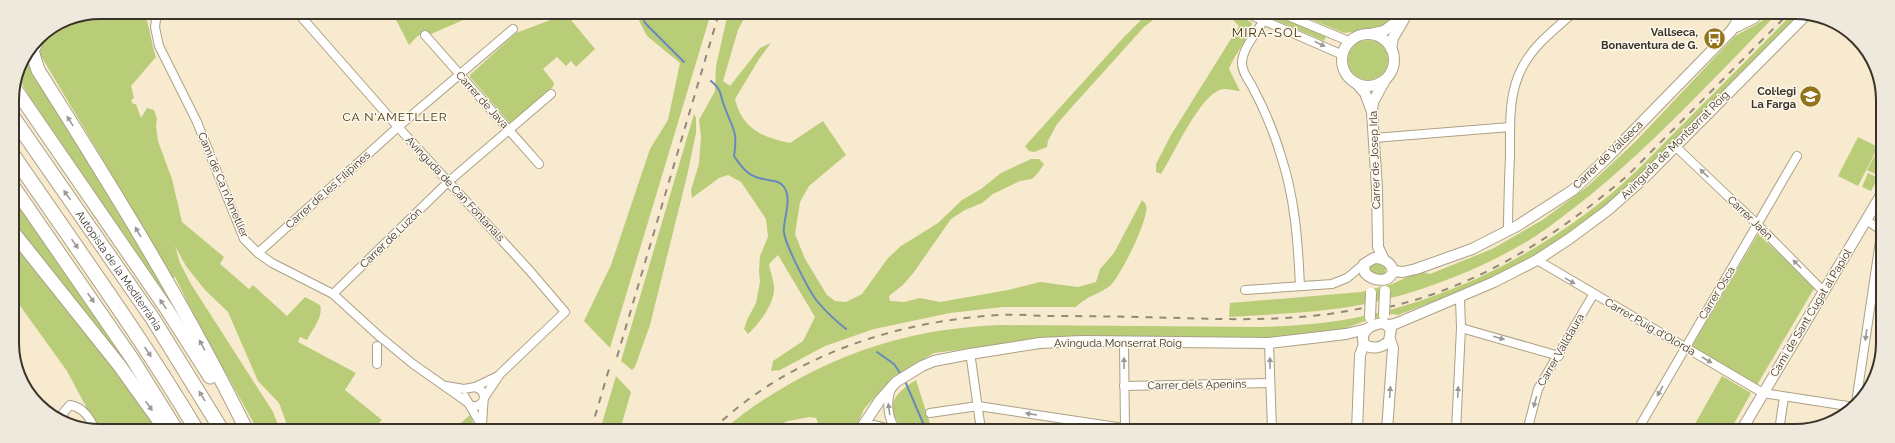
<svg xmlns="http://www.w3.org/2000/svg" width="1895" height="443" viewBox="0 0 1895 443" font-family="Raleway,sans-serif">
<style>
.green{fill:#b9cd79}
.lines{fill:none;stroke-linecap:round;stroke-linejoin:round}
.stream{stroke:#688ab9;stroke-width:2}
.minor-casing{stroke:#aca085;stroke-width:10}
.tertiary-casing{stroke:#aca085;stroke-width:12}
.trunk-casing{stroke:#aca085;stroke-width:15}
.motorway-casing{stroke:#aca085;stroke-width:16}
.minor{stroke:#fff;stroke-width:8}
.tertiary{stroke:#fff;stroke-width:10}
.trunk{stroke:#fff;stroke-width:13}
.motorway{stroke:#fff;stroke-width:14}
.rail{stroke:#938976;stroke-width:2;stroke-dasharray:7 7;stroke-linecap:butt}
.tertiary-bridge-casing{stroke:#aca085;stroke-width:12;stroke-linecap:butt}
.tertiary-bridge{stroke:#fff;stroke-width:10}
.oneway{fill:#9c9994}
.labels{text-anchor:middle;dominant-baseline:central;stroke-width:3;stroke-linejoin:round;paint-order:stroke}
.poi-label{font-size:11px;font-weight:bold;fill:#393328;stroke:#fef8ed;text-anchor:end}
.street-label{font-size:11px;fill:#393328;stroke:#fef8ed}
.neighbourhood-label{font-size:12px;letter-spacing:1px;fill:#43340a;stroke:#fef8ed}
.quarter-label{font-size:13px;letter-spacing:1px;fill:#43340a;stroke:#fef8ed}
.rim{fill:none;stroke:#393328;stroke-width:2}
</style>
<rect width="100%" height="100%" fill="#f8eace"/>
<g class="green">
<path d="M100,12H144C150,27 151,42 156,57L131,86L134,98L131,100L133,104H136L141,118L147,108L154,110L157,119L156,126L158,141L172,179L182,222L224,257L220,264L249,289L253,285L287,316L305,297L320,305C324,316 312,330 307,340L300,337L298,342L356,373L345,390L382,420L371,430H289L279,403L258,381L228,312L205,290L186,266L175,246L180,263L191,284L273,412L280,430L257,429L198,323L175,277L171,279L137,217L38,51C51,19 70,18 100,12Z"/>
<path d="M392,12H482L431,34C422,29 415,39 409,45Z"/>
<polygon points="635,13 711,13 610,348 584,321 611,265 650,149 668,120 680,63 647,36"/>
<path d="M728,13H747L738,30L723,81L730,86L760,48L771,43L759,59L735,99C742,129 762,137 790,143L823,121L846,155L809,186L800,202L795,234L805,259L827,295L835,301L846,302L862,294L888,258L901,246L938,223L962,200L981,189L1001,173L1031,159H1039L1044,164L1038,173L1032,179L1020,181L993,194L982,203L965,210L951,219L914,272L903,285L889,296L890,301L904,302L920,298L940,302L1008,290L1040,282L1078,287L1096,282L1100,269L1114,253L1142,200C1143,201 1145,203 1146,205C1150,218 1120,277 1110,286C1099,294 1085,297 1076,307H1003L950,313L874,329L825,346L780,370L771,371L773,361L803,341L815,317L778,255L769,264C770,272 775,283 774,291C772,307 759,324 748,334L744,329L747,320L756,303L760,282L759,271L760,256L768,237L766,219L741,182L728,175L719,178L692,198L691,190L699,164L701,136L699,120L715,91L716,66Z"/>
<polygon points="1148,13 1162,13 1144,27 1071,108 1057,124 1048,141 1047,147 1034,152 1029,151 1025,146 1124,37"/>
<path d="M1223,13H1236L1252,23C1249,39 1235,53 1229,69L1240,91C1235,91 1229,89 1224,89C1201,91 1174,155 1161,174L1156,172V164L1171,135L1239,26L1230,17Z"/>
<polygon points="1259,13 1293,22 1326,36 1324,41"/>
<polygon points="1295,13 1397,13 1382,28 1344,33"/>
<polygon points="566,14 595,49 576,67 571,61 566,66 557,57 543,69 554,83 553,87 513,123 510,123 470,77 470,75 516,33"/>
<path d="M1772,14H1777C1703,89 1632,168 1546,229C1498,263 1422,293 1365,304C1320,313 1274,314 1229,317L1230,303L1361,292L1392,284L1416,273L1423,272L1430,274L1492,249L1544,219L1588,186L1636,141L1735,36L1757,24Z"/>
<path d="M1792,14H1802L1630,186L1579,228L1542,253L1477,285L1398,315L1392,314L1362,322L1341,330L1293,338L1043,339L934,353L893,377L864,409L855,430H821L816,418L810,417L788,421L779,425L772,430H724C742,413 764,399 786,386C853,347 922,328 1000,325L1262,327C1285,326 1307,325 1329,322C1428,309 1524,263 1601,202C1630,179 1656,151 1682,125C1719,88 1756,51 1792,14Z"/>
<circle cx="1368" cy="60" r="20"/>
<polygon points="24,58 92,163 174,307 31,99 17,75 19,66"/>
<polygon points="694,114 696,118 696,133 687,176 650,325 635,367 632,370 621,361"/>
<polygon points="1858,137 1878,147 1858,186 1838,176"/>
<polygon points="1879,147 1881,148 1881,177 1867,170"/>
<polygon points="1868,173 1878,178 1871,191 1862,187"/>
<polygon points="13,196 153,403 13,223"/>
<polygon points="1758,234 1815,287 1757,385 1692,346"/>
<polygon points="13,239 98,347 157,429 98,429 67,371 13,296"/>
<polygon points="1376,263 1386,268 1385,273 1383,275 1372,273 1369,270 1370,265"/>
<polygon points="616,376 631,392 620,430 600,430"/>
<polygon points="1722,376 1751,393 1730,431 1691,431"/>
<path d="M916,380L932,430H904C883,407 893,394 916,380Z"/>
<polygon points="470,415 476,430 453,430"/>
</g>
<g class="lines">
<g class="stream">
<polyline points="642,13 645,23 684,62"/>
<path d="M711,81C724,92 719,95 725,108C733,129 738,132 734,156C741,166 747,175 759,178C767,181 779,179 784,187C793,200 782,222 784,233C786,246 809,291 817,301C826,312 836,321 846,329"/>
<polyline points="877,352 894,364 902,376"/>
<polyline points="905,381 926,430"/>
</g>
<defs>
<g id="minor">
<polyline points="157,12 155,27 159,46 197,122 244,239 258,253 272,263 333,294 379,336 413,364 467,402"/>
<polyline points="297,12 398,127 530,271 565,312 500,374 484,398"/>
<polyline points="1246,13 1343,55"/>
<polyline points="1281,13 1351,42"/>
<path d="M1264,20C1257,32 1242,49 1242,63C1242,73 1249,80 1253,88C1264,109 1274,132 1281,156C1295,198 1298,242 1300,286"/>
<polyline points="425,35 539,164"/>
<polyline points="1374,138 1510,127"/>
<polyline points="1675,146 1757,224 1824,292"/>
<path d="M1508,231C1508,206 1509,181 1510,155C1510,126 1508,92 1523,66C1534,45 1555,29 1573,13"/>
<polyline points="258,253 398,127 513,29"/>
<polyline points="1537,260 1763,393 1854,407"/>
<polyline points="1245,290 1332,284 1347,278 1364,264"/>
<polyline points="333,294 448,182 551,94"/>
<polyline points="1461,328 1559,356"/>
<polyline points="1124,343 1125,430"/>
<polyline points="1269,343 1272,430"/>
<polyline points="971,359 981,430"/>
<polyline points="377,364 377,346"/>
<polyline points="446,386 464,389 475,387 481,390 484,395 482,424"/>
<polyline points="1124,386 1270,383"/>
<polyline points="475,387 498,376"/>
<path d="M891,389C886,402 888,419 896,430"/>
<path d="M465,397L469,404C474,408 480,406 483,401"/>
<polyline points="1856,403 1881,234 1878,228 1866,220"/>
<polyline points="469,404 484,430"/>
<polyline points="930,413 978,406 1137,430"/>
<path d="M64,419L63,413L70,405C84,408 89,417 95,429"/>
<polyline points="861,428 875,425 894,430"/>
<polyline points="1456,431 1461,328 1460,298"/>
<polyline points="1527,431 1538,389 1593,295"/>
<polyline points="1637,431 1797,156"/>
<polyline points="1779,431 1784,397"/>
</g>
<g id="tertiary">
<polyline points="1736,27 1754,18 1757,14"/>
<polyline points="1370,34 1384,31 1408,13"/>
<circle cx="1368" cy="60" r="26"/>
<polyline points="1391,49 1393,38 1404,19"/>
<polyline points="1357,84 1365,93 1371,109"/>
<path d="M1374,258C1383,258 1391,262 1393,271C1389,284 1373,281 1365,273L1364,264Z"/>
<polyline points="1384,260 1378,247 1377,188 1372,112 1373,102 1385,80"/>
<polyline points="1393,271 1403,272 1416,269 1472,249 1517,226 1573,190 1607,158 1731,31 1742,14"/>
<path d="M1384,323L1391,329L1389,341C1382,348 1372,350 1364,344C1359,330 1372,324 1384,323Z"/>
<polyline points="1389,325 1395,324 1494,282 1537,260 1569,239 1608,210 1643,179 1807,14"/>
<polyline points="860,430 880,400 896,382 922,366 934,361 970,354 1040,343 1082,341 1269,343 1346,334 1367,329"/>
<polyline points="1357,430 1360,355 1364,344"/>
<polyline points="1387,430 1393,348 1390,340"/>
<polyline points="1741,431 1881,195"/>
</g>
<g id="trunk">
<path d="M39,37L32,51L38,70C112,187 185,305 246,429"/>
<polyline points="14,87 166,308 210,377"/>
<polyline points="13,186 133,360 176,429"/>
<polyline points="13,232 119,365 165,429"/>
</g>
<g id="motorway">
<path id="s1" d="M12,116L153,319L221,429"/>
<path d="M13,155C75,246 140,335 196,429"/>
</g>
</defs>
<use href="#minor" class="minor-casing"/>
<use href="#tertiary" class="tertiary-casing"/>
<use href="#trunk" class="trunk-casing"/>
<use href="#motorway" class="motorway-casing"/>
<use href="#minor" class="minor"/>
<use href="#tertiary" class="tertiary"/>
<use href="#trunk" class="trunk"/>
<use href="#motorway" class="motorway"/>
<g class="rail">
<path d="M1388,307C1478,287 1558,235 1627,176L1788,14"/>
<polyline points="617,357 719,13"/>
<polyline points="591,430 609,369"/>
<path d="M712,430C789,356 895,321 1000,315C1018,314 1037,316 1055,316C1097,316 1140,317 1182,318C1244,320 1306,321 1367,307"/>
</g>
<defs>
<g id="tertiary-bridge">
<polyline points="1384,315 1385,291"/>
<polyline points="1370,317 1371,293"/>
</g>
</defs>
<use href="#tertiary-bridge" class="tertiary-bridge-casing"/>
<use href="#tertiary-bridge" class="tertiary-bridge"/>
</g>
<defs><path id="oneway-solid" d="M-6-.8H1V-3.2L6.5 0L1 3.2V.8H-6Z"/></defs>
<g class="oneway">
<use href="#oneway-solid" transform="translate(1320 44) rotate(26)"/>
<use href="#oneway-solid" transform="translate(70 121) rotate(-122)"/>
<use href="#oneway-solid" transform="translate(1704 173) rotate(-137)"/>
<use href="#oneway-solid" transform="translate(67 195) rotate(-125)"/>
<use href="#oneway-solid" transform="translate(138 232) rotate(-120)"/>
<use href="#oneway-solid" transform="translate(75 244) rotate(55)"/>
<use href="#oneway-solid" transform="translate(1797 264) rotate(-135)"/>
<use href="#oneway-solid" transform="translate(1570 281) rotate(31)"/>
<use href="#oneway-solid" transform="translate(91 298) rotate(55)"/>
<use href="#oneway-solid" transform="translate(163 304) rotate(-124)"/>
<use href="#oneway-solid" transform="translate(1866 335) rotate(98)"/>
<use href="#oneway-solid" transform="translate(1499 338) rotate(16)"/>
<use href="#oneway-solid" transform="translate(202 345) rotate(-118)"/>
<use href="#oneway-solid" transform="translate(148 352) rotate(56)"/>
<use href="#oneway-solid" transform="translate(1707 360) rotate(30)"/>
<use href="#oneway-solid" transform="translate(1124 363) rotate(-91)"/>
<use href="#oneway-solid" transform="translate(1270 363) rotate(-91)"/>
<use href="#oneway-solid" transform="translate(1660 391) rotate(120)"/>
<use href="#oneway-solid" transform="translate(1390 392) rotate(-86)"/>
<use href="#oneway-solid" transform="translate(1458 392) rotate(-87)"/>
<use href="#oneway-solid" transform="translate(202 396) rotate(-122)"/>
<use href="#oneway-solid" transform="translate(1535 402) rotate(106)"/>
<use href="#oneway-solid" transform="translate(149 406) rotate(55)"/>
<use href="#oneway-solid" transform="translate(889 409) rotate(-98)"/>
<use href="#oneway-solid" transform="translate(1031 414) rotate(-171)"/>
</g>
<defs>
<symbol id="bus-disc" viewBox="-11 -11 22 22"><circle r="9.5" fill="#927319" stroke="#fef8ed"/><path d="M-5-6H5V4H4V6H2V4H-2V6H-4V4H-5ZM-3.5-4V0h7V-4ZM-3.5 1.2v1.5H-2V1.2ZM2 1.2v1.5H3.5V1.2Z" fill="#fff"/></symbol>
<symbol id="school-disc" viewBox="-11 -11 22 22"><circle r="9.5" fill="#927319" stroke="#fef8ed"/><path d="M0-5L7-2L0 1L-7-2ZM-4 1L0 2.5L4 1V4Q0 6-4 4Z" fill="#fff"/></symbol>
</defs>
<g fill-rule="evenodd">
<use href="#bus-disc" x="1702" y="26" width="25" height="25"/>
<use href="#school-disc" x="1798" y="84" width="25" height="25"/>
</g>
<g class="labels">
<g class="poi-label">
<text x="1698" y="32">Vallseca,<tspan x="1698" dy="13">Bonaventura de G.</tspan></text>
<text x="1796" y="91">Col·legi<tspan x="1796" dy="13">La Farga</tspan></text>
</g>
<g class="street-label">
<text transform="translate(482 100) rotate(48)">Carrer de Java</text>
<text transform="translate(1675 145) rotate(-45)">Avinguda de Montserrat Roig</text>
<text transform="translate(1608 155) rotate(-44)">Carrer de Vallseca</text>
<text transform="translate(1375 160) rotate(-92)">Carrer de Josep Irla</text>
<text transform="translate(223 185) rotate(67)">Camí de Ca n'Ametller</text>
<text transform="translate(455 189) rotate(47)">Avinguda de Can Fontanals</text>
<text transform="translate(328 190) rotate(-42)">Carrer de les Filipines</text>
<text transform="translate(1750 218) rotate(44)">Carrer Jaén</text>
<text transform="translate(391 238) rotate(-44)">Carrer de Luzón</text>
<text stroke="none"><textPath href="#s1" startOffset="188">Autopista de la Mediterrània</textPath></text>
<text transform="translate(1717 293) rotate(-59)">Carrer Osca</text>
<text transform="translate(1811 313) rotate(-59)">Camí de Sant Cugat al Papiol</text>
<text transform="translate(1650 327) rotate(30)">Carrer Puig d'Olorda</text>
<text x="1118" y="343">Avinguda Monserrat Roig</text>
<text transform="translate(1561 350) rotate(-60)">Carrer Valldaura</text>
<text transform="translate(1197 385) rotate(-1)">Carrer dels Apenins</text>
</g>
<g class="neighbourhood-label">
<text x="395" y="117">CA N'AMETLLER</text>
</g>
<g class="quarter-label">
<text x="1267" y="32">MIRA-SOL</text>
</g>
</g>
<path d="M0 0H1895V443H0ZM100 19H1795A81 81 0 0 1 1876 100V343A81 81 0 0 1 1795 424H100A81 81 0 0 1 19 343V100A81 81 0 0 1 100 19Z" fill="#eee8dd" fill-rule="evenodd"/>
<path class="rim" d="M100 19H1795A81 81 0 0 1 1876 100V343A81 81 0 0 1 1795 424H100A81 81 0 0 1 19 343V100A81 81 0 0 1 100 19Z"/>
</svg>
